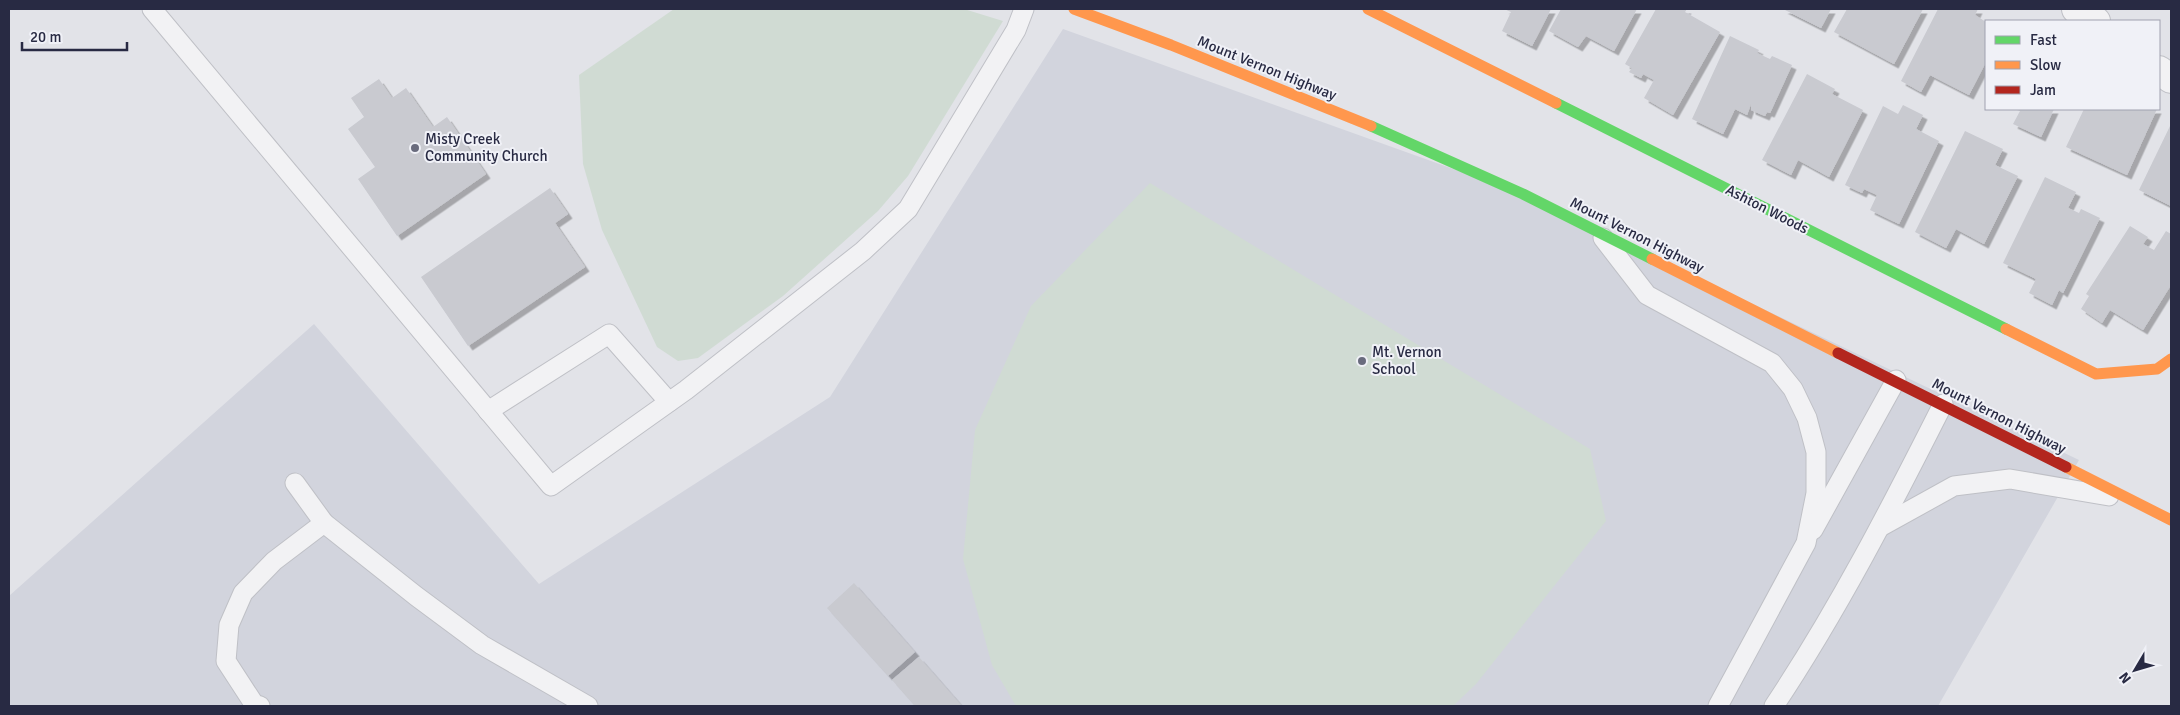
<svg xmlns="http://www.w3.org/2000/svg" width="2180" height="715" viewBox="0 0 2180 715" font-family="Signika,sans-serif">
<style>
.built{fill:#d2d4dd}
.green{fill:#d0dbd3}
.building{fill:#c9cad0;filter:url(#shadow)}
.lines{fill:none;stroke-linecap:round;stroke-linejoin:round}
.lane-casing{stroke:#bfc0c6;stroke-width:21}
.street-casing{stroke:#bfc0c6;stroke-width:30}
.lane{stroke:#f2f2f4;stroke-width:19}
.street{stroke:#f2f2f4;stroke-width:28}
.fast{stroke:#63d668;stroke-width:11}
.slow{stroke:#ff974d;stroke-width:11}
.jam{stroke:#b3261e;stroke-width:11}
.poi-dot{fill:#696b7d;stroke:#f0f1f7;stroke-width:2}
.labels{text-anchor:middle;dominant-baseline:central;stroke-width:4;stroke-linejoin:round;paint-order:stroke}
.street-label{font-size:15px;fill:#282a43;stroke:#f0f1f7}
.poi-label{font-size:15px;fill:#282a43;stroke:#f0f1f7;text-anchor:start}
</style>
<defs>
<filter id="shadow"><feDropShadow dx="4.5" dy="4.5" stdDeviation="0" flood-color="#0004"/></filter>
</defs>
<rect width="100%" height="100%" fill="#e2e3e8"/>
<polygon class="built" points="1063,29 1523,194 2079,460 1938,706 9,706 9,596 314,324 539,584 830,397"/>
<g class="green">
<polygon points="674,9 964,9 1003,21 908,176 878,211 783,296 698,358 678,361 657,347 602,230 583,164 579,75"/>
<polygon points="1150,183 1590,449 1606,521 1476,684 1453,706 1016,706 992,665 963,559 975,430 1031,306"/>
</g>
<g class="building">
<polygon points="1504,9 1551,9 1532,46 1502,31 1511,12"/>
<polygon points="1561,9 1637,9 1614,51 1586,36 1578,47 1549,31"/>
<polygon points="1656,9 1687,9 1685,12 1720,32 1673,115 1644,98 1654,80 1643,74 1641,78 1629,72 1632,68 1625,64"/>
<polygon points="1783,9 1831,9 1821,28"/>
<polygon points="1847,9 1923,9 1894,64 1834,32"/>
<polygon points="1938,9 1978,9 1975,15 1986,22 1986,62 1969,95 1930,75 1921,92 1901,81"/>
<polygon points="1730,36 1759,50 1757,53 1770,59 1772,56 1792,65 1770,113 1767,112 1765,116 1751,110 1751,104 1747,115 1735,109 1723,134 1692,119"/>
<polygon points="1807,74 1835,89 1832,94 1863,110 1829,177 1798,160 1791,175 1762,160"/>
<polygon points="379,79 392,98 406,88 433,127 447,117 486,174 397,236 358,179 375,167 348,129 364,117 351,98"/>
<polygon points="1903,105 1923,115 1916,129 1939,141 1899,224 1870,210 1877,195 1864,189 1862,193 1845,185 1883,106 1898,114"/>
<polygon points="2014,109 2054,109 2041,137 2013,124 2020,111"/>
<polygon points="2084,109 2157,109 2127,175 2066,147"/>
<polygon points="2171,124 2171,206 2139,190"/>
<polygon points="1965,131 2003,149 1995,165 2018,176 1984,244 1956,229 1946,248 1915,232"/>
<polygon points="2045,177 2076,192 2068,208 2079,213 2081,209 2100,218 2063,293 2059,290 2052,305 2029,293 2036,279 2003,263"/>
<polygon points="550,188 568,214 555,223 585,267 468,346 421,277"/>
<polygon points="2130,226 2148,237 2143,244 2154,250 2166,231 2171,234 2171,285 2143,330 2110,310 2102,323 2081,309 2089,296 2086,294"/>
<polygon points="854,583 915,652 888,676 827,608"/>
<polygon points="919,657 962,706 915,706 892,680"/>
</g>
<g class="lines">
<defs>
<g id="lane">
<polyline points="152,9 551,486 686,390 863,251 908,209 1016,30 1024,9"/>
<polyline points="1603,238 1647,295 1772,363 1793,389 1807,418 1816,452 1816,493 1806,543 1718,706"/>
<polyline points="488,411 609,334 669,402"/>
<polyline points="324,523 416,596 482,645 588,706"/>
<polyline points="1880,527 1954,486 2010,479 2109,496"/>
<polyline points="1813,530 1896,380"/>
<polyline points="260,706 254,704 226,661 229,625 243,593 274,561 324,523 295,483"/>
<path d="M1774,706C1838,610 1891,507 1943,404"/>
</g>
<g id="street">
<polyline points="2076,9 2096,21"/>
<polyline points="2159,70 2171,79"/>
</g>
</defs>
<use href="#lane" class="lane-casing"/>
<use href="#street" class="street-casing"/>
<use href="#lane" class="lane"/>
<use href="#street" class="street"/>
<g class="fast">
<polyline points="1556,103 2006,329"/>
<polyline points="1371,126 1523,194 1652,259"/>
</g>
<g class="slow">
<polyline points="1074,9 1171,45 1371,126"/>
<polyline points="1368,9 1556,103"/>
<polyline points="1652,259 1838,353"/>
<polyline points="2006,329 2096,374 2157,369 2171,359"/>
<polyline points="2066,467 2171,520"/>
</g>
<polyline class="jam" points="1838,353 2066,467"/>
</g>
<g class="poi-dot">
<circle cx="415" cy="148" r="5"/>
<circle cx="1362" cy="361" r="5"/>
</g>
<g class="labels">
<g class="street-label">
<text transform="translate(1267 68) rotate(22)">Mount Vernon Highway</text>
<text transform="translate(1767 209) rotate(27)">Ashton Woods</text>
<text transform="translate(1637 235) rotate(27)">Mount Vernon Highway</text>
<text transform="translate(1999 416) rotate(27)">Mount Vernon Highway</text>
</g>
<g class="poi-label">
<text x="425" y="139">Misty Creek<tspan x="425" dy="17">Community Church</tspan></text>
<text x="1372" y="352">Mt. Vernon<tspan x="1372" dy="17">School</tspan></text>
</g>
</g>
<rect width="2180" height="715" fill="none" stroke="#282a43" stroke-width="20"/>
<rect x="1985" y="20" width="175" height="90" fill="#f0f1f7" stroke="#a0a1af"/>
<rect x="1995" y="36" width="25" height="8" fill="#63d668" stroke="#a0a1af"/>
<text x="2030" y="45" font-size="15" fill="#282a43">Fast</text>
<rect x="1995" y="61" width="25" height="8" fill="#ff974d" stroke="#a0a1af"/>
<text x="2030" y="70" font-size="15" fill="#282a43">Slow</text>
<rect x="1995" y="86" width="25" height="8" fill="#b3261e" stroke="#a0a1af"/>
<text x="2030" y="95" font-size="15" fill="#282a43">Jam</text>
<g transform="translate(2135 670) rotate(232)" stroke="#f0f1f7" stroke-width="4" paint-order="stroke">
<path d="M0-4L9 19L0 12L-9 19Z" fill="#282a43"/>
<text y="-8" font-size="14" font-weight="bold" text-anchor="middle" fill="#282a43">N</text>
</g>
<path d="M22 42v8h105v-8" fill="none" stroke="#282a43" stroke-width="2.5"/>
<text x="30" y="42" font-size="15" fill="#282a43" stroke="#f0f1f7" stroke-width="4" paint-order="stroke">20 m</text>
</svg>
